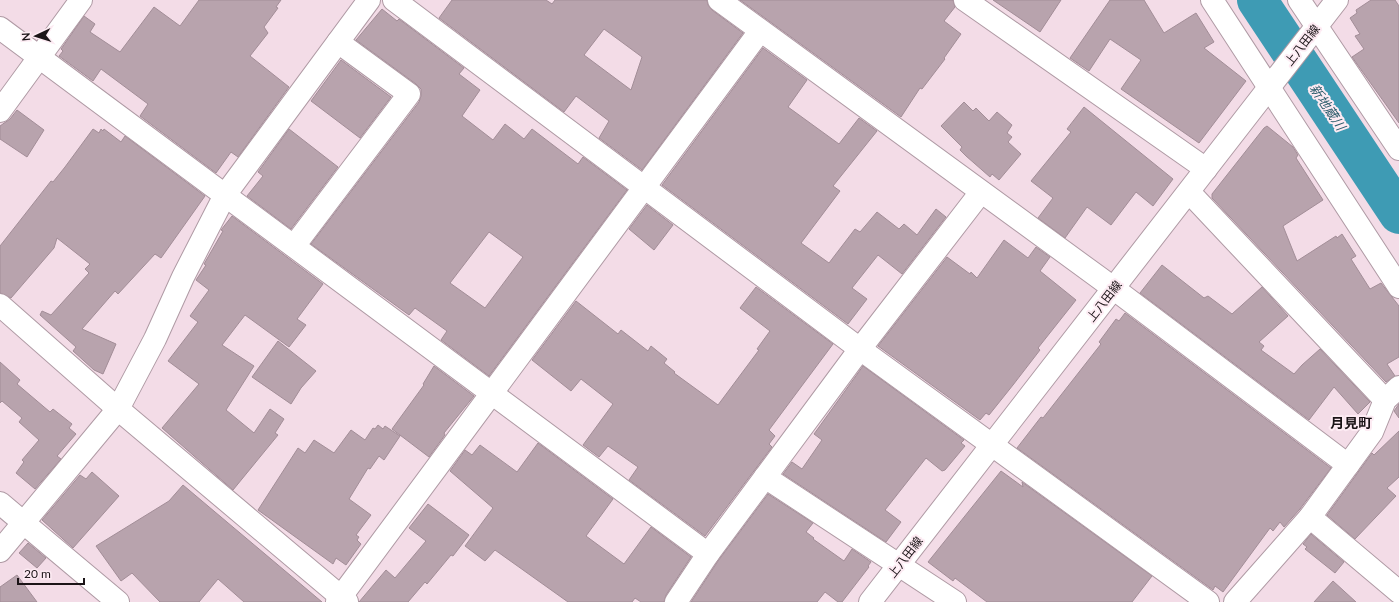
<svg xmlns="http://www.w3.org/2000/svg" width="1399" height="602" viewBox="0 0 1399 602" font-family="Lato,'Noto Sans JP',sans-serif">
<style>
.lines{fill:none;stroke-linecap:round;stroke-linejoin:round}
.river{stroke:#3e9bb4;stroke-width:40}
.building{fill:#b8a3ad;stroke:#a28d97;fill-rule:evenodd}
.minor-casing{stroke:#af9aa4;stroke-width:24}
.minor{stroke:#fff;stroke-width:22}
.labels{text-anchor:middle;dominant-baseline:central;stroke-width:4;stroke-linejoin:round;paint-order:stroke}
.street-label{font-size:12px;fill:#1b1417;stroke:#fdebf3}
.water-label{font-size:13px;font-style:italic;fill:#275968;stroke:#fdebf3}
.quarter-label{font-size:14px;font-weight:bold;fill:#1b1417;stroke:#fdebf3}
</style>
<rect width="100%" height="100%" fill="#f3dce7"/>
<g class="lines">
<polyline class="river" points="1257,0 1399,214"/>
</g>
<g class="building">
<polygon points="199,0 281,0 276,7 278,8 264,27 268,33 250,56 289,87 238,157 231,152 216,173 140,116 148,104 101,69 93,81 59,56 63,51 61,49 84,16 95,24 90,32 120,52 154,7 180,26"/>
<path d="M452,0H546L552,4L555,0H707L708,5L712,10L743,33L642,170L599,138L609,121L576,96L564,112L439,18ZM604,29L642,57L631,90L584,55Z"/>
<polygon points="740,0 953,0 955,7 944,21 961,34 944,58 945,59 922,89 920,88 901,117"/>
<polygon points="993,0 1061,0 1040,32"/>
<polygon points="1110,0 1144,0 1164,33 1196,13 1214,42 1204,48 1246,81 1199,143 1121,89 1141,60 1110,39 1089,71 1070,58"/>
<polygon points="1371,0 1395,0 1399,6 1399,123 1352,57 1364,49 1355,36 1360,34 1350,18 1357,13 1356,10"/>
<path d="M382,9L397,21L399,19L464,68L459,74L480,90L462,116L493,140L505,124L524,139L532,129L578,164L583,157L627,190L489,376L441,340L447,331L415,308L409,315L311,244L419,102L421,96V89L416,84L356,40ZM489,232L523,257L485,308L450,283Z"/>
<polygon points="763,48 807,80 788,107 839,144 859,118 877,131 833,186 840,191 801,243 829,263 855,229 860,232 877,212 899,229 904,224 917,235 936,209 946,217 902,274 878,255 852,288 867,299 848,324 662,185"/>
<polygon points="341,60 391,97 360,138 311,101"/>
<polygon points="964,102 973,111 976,108 989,121 997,112 1012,125 1007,133 1012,137 1008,142 1021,154 999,180 992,174 990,177 966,156 960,150 962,147 941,126"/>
<polygon points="1084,107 1173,179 1153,206 1136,192 1111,225 1087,207 1065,238 1038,218 1053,198 1031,181 1071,132 1067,129"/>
<polygon points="17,110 44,130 27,157 0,139 0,126 10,119"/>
<polygon points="1267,126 1293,147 1298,155 1296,158 1323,200 1283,226 1297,261 1336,236 1337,238 1342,234 1356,256 1351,259 1370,289 1381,283 1399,306 1399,357 1387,364 1395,376 1386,382 1212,198 1212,194 1264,128"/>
<polygon points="93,129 99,133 101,129 103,131 104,129 121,142 125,136 205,196 161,258 155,254 118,294 115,291 82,329 116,344 103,374 94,370 73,351 76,347 40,315 42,311 51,315 89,273 85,269 90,264 57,238 54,248 11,298 0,293 0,246 51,181 53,182 65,167"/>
<polygon points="289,129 338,167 291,229 247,196 263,176 258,172"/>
<polygon points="647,205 673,225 654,250 629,229"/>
<polygon points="232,216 323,284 297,319 306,325 289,347 245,315 222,345 254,366 226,410 254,433 270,409 284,419 275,433 278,435 233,490 162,428 199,384 168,361 198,322 190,316 209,290 196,280 206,265 204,264 223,231 221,230"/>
<polygon points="1004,240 1028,258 1036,247 1050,257 1040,271 1076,300 1038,348 1040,350 1013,385 989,415 986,413 980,420 878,346 947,257 970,274 971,272 977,278"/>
<polygon points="1162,265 1204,298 1208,296 1232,314 1262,287 1288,316 1259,342 1264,346 1261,350 1294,374 1302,365 1320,349 1370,402 1358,414 1334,387 1309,420 1140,293"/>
<polygon points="756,287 833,344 769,430 775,436 769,444 772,447 705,536 629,480 638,467 608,446 599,457 583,445 613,404 581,379 571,391 532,360 576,301 618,334 621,330 648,351 651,346 667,359 664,363 675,372 674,373 718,405 759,350 757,349 770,331 740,308"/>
<polygon points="1125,313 1331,468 1300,509 1284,527 1280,522 1273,531 1270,528 1223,592 1215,586 1213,590 1017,448 1041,417 1043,418 1101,344 1099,342 1116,319 1119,321"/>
<polygon points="278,341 316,371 301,388 291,404 252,377"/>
<polygon points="0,362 20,380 17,384 50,412 53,409 72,424 69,428 76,434 57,456 61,459 35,489 16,473 24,462 22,460 39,440 19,422 22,418 2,401 0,403"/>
<polygon points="434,366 474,396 444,433 445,435 429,457 392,429 424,385 423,384"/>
<polygon points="863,366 964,440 961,443 965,446 945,470 942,471 926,458 885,510 901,522 886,542 783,474 792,462 802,469 822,440 814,434"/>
<polygon points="1399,404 1399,418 1394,411"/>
<polygon points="378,425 383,429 385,426 400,436 384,460 379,456 370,469 368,468 349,499 371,515 356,535 359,537 357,540 361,544 346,565 336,558 333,564 258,510 298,448 305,453 314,440 334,453 351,430 365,440 373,428 375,429"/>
<polygon points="1399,431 1399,477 1387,488 1396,496 1355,539 1327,515 1372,453 1374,455"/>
<polygon points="538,443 613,499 586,536 624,564 651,527 691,557 666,595 664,602 641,602 635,598 632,602 568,602 495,550 485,561 465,546 493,508 450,471 465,450 472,455 480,445 517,472"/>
<polygon points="1001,471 1023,487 1022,482 1152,576 1132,602 987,602 955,578 953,581 928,562"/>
<polygon points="92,472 119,496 73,548 42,520 80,475 86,479"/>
<polygon points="183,485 322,602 244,602 218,579 199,602 160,602 132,573 121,581 96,546 169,501"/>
<polygon points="768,494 813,523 806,532 814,538 813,539 844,561 852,549 871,562 868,566 869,567 842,602 838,602 825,592 817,602 691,602 718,561"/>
<polygon points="428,504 469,535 453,556 451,555 427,584 425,582 408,602 359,602 386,570 395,578 426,541 409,528"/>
<polygon points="1311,534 1344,562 1335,573 1305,549 1307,547 1303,544"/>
<polygon points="28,543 46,558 37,568 19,553"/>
<polygon points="17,575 37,602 0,602 0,587"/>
<polygon points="1333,581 1356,602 1314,602"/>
</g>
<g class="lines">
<defs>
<g id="minor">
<polyline points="394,0 860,349 1208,602"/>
<polyline points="719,0 1101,279 1348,465"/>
<polyline points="965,0 1206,169"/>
<polyline points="1212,0 1399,287"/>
<polyline points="1299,0 1399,149"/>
<polyline points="0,28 708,554"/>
<polyline points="0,111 81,0"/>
<polyline points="1189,192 1385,400"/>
<polyline points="294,246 409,94 338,42"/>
<polyline points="0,305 118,409 347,602"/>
<polyline points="765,477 955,602"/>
<polyline points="0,503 118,602"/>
<polyline points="1310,517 1399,592"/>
<polyline points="0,551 118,409 155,339 183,277 225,195 369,0"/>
<polyline points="337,602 760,31"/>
<polyline points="676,602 708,554 860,349 981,192"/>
<polyline points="870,602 1337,0"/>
<polyline points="1235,602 1310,517 1372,432 1385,400 1399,387"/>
</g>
</defs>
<use href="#minor" class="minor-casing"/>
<use href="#minor" class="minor"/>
</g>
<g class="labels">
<g class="street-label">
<text transform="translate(1302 45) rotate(-52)">上八田線</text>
<text transform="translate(1104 301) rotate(-52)">上八田線</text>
<text transform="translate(905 557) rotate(-52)">上八田線</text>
</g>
<g class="water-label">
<text transform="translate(1328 107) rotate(56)">新地蔵川</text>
</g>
<g class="quarter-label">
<text x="1351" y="422">月見町</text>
</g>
</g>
<g transform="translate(36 36) rotate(266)" stroke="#fdebf3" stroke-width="3" paint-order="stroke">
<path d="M0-3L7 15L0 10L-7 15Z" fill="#1b1417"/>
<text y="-6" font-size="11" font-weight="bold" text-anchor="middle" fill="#1b1417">N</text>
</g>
<path d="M18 578v6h66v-6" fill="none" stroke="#1b1417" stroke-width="2"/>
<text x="24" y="578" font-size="12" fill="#1b1417" stroke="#fdebf3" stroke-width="3" paint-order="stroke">20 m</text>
</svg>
